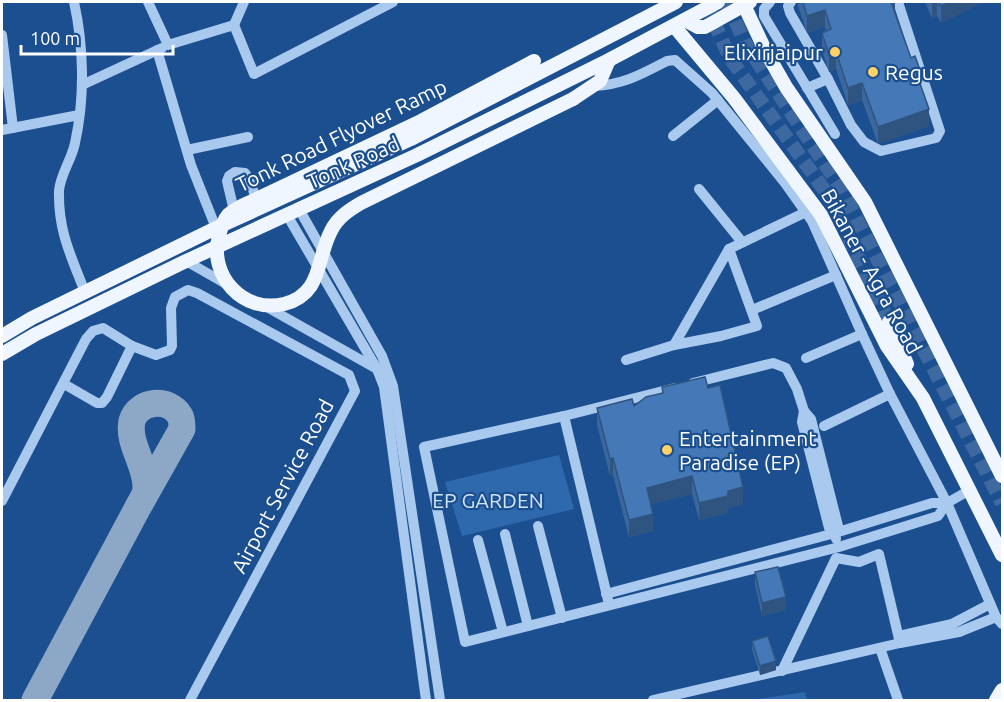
<svg xmlns="http://www.w3.org/2000/svg" width="1004" height="702" viewBox="0 0 1004 702" font-family="Ubuntu,sans-serif">
<style>
.green{fill:#2e69ad}
.lines{fill:none;stroke-linecap:round;stroke-linejoin:round}
.taxiway{stroke:#8da7c7;stroke-width:27}
.major-tunnel{stroke:#3d69a0;stroke-width:14;stroke-dasharray:14 7;stroke-linecap:butt}
.minor{stroke:#a9c9ee;stroke-width:10}
.major{stroke:#f0f6ff;stroke-width:14}
.major-bridge{stroke:#f0f6ff;stroke-width:14}
.wall{fill:#3a679d}
.shaded-wall{fill:#305480}
.building{fill:#4478b7;stroke:#305480;stroke-width:1.5}
.poi-dot{fill:#ffd166;stroke:#1b4f8f;stroke-width:2}
.labels{text-anchor:middle;dominant-baseline:central;stroke-width:4.5;stroke-linejoin:round;paint-order:stroke}
.poi-label{font-size:21px;fill:#fff;stroke:#1b4f8f;text-anchor:start}
.street-label{font-size:21px;fill:#fff;stroke:#1b4f8f}
.park-label{font-size:21px;fill:#cfe3fa;stroke:#1b4f8f}
</style>
<rect width="100%" height="100%" fill="#1b4f8f"/>
<g class="green">
<polygon points="559,455 574,509 462,536 445,482"/>
<polygon points="805,692 807,700 752,700"/>
</g>
<g class="lines">
<path class="taxiway" d="M35,700L137,509L182,429C182,425 182,419 180,416C169,397 138,400 132,421C127,443 147,466 146,488C146,495 140,503 137,509"/>
<g class="major-tunnel">
<polyline points="705,2 730,58 830,198 889,322"/>
<polyline points="727,2 745,43 842,190 1002,503"/>
</g>
<g class="minor">
<path d="M74,2C84,47 85,98 75,143C72,159 60,175 59,191C58,231 71,256 85,292"/>
<polyline points="148,2 168,45 234,25 254,74 393,2"/>
<polyline points="770,2 764,9 764,16 835,134"/>
<polyline points="791,2 788,6 790,13 828,79 851,125 864,142 881,151 936,138 940,131 898,2"/>
<polyline points="234,25 244,2"/>
<polyline points="2,35 13,128"/>
<polyline points="157,50 191,165 216,228"/>
<polyline points="82,85 162,48"/>
<path d="M594,86C623,85 642,74 667,61L675,60L712,93L785,183L812,221L862,334L890,394L947,503L996,617L1002,624"/>
<polyline points="807,88 828,79"/>
<polyline points="2,130 79,115"/>
<polyline points="673,136 718,100"/>
<polyline points="187,150 248,137"/>
<polyline points="699,189 742,242"/>
<polyline points="299,209 382,356 393,386 440,700"/>
<polyline points="235,215 227,181 229,176 235,172 245,173 249,178 258,205"/>
<polyline points="287,215 377,369 384,387 426,700"/>
<polyline points="186,261 228,285"/>
<polyline points="265,306 377,369"/>
<polyline points="752,310 836,275"/>
<polyline points="674,345 721,336 757,326 729,249"/>
<polyline points="806,358 862,334"/>
<polyline points="626,360 674,345 729,249 806,212"/>
<polyline points="693,383 773,363 786,368 797,389 804,411"/>
<polyline points="64,384 97,403 102,403 107,397 132,346"/>
<polyline points="675,388 564,416 424,447 465,642 839,547 938,516 947,503 970,490"/>
<polyline points="564,416 608,600"/>
<polyline points="824,426 890,394"/>
<polyline points="2,501 86,339 93,331 103,328 132,346 156,355 170,350 172,346 171,308 175,297 188,290 197,293 349,375 355,391 190,700"/>
<polyline points="538,526 562,618"/>
<polyline points="835,533 838,526 811,419 804,411 802,422 829,528 835,533 836,539"/>
<polyline points="505,534 528,626"/>
<polyline points="478,540 503,632"/>
<polyline points="606,594 835,533 932,503 947,503"/>
<polyline points="899,636 952,624 990,604"/>
<polyline points="880,648 898,700"/>
<polyline points="782,671 836,558 859,562 879,554 900,643"/>
<polyline points="653,700 900,643 959,632 996,617"/>
</g>
<g class="major">
<polyline points="744,5 766,52 786,87 865,202 1002,476"/>
<polyline points="685,20 698,27 705,27 750,2"/>
<polyline points="674,26 734,98 821,215 887,346 923,398 1002,555"/>
<polyline points="573,99 600,81 609,60"/>
<polyline points="889,322 907,364"/>
<polyline points="2,336 32,318 216,228 411,139 676,2"/>
<polyline points="2,354 36,334 186,261 417,155 609,60 718,2"/>
<polyline points="996,700 1002,690"/>
</g>
<path class="major-bridge" d="M534,61L421,121L248,203C241,206 234,210 228,215C223,221 221,228 219,236C208,275 243,314 284,304C323,294 316,259 331,231C337,218 349,210 361,203L573,99"/>
</g>
<g class="wall">
<polygon points="798,2 895,2 895,10 894,10 921,87 929,126 878,144 862,100 848,105 836,69 829,72 822,50 822,33 826,31 825,27 807,33 798,6"/>
<polygon points="925,2 983,2 941,23 937,16 932,18"/>
<polygon points="662,387 708,388 743,504 728,508 728,513 699,520 692,494 651,504 653,531 629,537 613,475 610,476 597,425 597,408 634,406 662,393"/>
<polygon points="755,572 786,610 762,616 755,585"/>
<polygon points="752,641 776,670 760,675 752,650"/>
</g>
<g class="shaded-wall">
<polygon points="889,2 895,2 895,10 889,12"/>
<polygon points="932,2 937,2 937,16 932,18"/>
<polygon points="950,2 983,2 941,23 941,6"/>
<polygon points="825,10 825,27 807,33 807,16"/>
<polygon points="836,52 836,69 829,72 829,55"/>
<polygon points="921,73 921,90 917,75"/>
<polygon points="862,83 862,100 848,105 848,88"/>
<polygon points="929,109 929,126 878,144 878,127"/>
<polygon points="613,458 613,475 610,476 610,459"/>
<polygon points="692,476 692,494 647,505 647,488"/>
<polygon points="743,487 743,504 728,508 728,513 699,520 699,503 728,491"/>
<polygon points="653,514 653,531 629,537 629,520"/>
<polygon points="786,597 786,610 762,616 762,603"/>
<polygon points="776,661 776,670 760,675 760,666"/>
</g>
<g class="building">
<polygon points="803,2 891,2 911,58 915,56 921,73 917,75 929,109 878,127 862,83 848,88 836,52 829,55 822,33 831,29 825,10 807,16"/>
<polygon points="938,2 950,2 941,6"/>
<polygon points="705,377 708,388 720,385 743,487 728,491 728,496 699,503 692,476 647,488 653,514 629,520 613,458 610,459 597,408 632,399 634,406 646,397 663,393 662,387"/>
<polygon points="778,567 786,597 762,603 755,572"/>
<polygon points="768,636 776,661 760,666 752,641"/>
</g>
<g class="poi-dot">
<circle cx="835" cy="52" r="6"/>
<circle cx="873" cy="72" r="6"/>
<circle cx="667" cy="450" r="6"/>
</g>
<g class="labels">
<g class="poi-label">
<text x="823" y="52" text-anchor="end">Elixirjaipur</text>
<text x="885" y="72">Regus</text>
<text x="679" y="438">Entertainment<tspan x="679" dy="24">Paradise (EP)</tspan></text>
</g>
<g class="street-label">
<text transform="translate(341 135) rotate(-26)">Tonk Road Flyover Ramp</text>
<text transform="translate(353 162) rotate(-24)">Tonk Road</text>
<text transform="translate(872 271) rotate(61)">Bikaner - Agra Road</text>
<text transform="translate(282 486) rotate(-62)">Airport Service Road</text>
</g>
<g class="park-label">
<text x="488" y="500">EP GARDEN</text>
</g>
</g>
<rect width="1004" height="702" fill="none" stroke="#ffffff" stroke-width="6"/>
<path d="M21 45v9h152v-9" fill="none" stroke="#ffffff" stroke-width="3"/>
<text x="30" y="45" font-size="18" fill="#ffffff" stroke="#1b4f8f" stroke-width="4.5" paint-order="stroke">100 m</text>
</svg>
